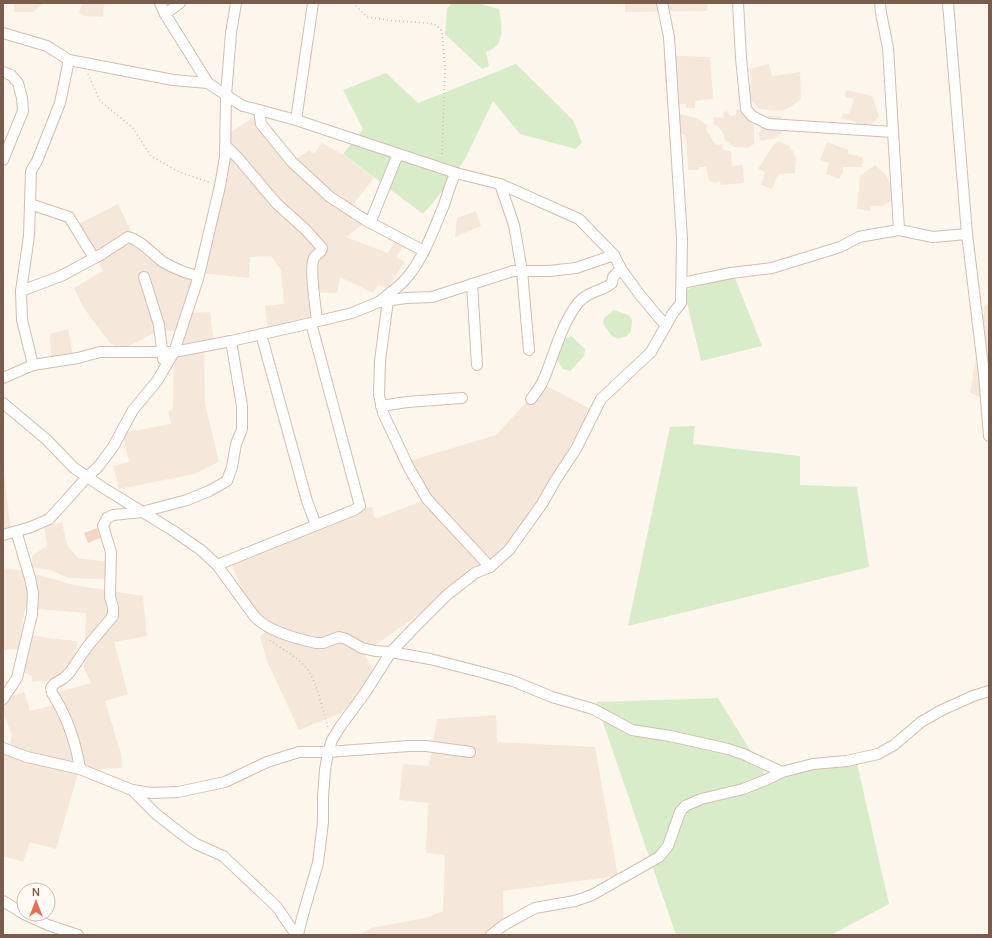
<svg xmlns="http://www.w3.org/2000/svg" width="992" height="938" viewBox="0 0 992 938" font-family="Manrope,sans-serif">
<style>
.residential{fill:#f5e8da}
.green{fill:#d8ecc9}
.building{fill:#f3d5c3}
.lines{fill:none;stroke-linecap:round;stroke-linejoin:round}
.minor-casing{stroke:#d1beb0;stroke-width:12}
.path{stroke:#d9b8a5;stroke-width:1.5;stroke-dasharray:1 3;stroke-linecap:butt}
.minor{stroke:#fff;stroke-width:10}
</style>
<rect width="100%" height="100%" fill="#fdf6ec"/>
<g class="residential">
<polygon points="14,3 44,3 33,12 14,12"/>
<polygon points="78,3 104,4 103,17 85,16 79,13 82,4"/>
<polygon points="625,3 708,3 707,11 625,12"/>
<polygon points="664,55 710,57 713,99 695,101 695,108 686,108 686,104 677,104 670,100 665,81"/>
<polygon points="769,64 772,76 800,72 801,99 790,107 782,111 760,109 750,99 751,95 749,88 751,82 750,69"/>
<polygon points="846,90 872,96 879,116 873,123 867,126 841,118 843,113 849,114 854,99 845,97"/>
<polygon points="736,109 744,111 751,118 754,125 754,144 747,148 734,147 724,139 724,135 719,127 713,124 714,117 724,118 723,113 727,111 730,116 736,115"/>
<polygon points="670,112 694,117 700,120 707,126 706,130 716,145 722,144 723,150 731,151 732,166 743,165 744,183 721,185 720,181 715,183 709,180 706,167 699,167 699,170 688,170 686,136 674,129 676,121 668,118"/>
<polygon points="769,116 781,116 780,129 782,133 776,138 761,141 758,133 761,131 759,122"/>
<polygon points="252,118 292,162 309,150 314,154 322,143 342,154 374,178 349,210 367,221 346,237 388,253 397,237 406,242 396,257 405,262 387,288 378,285 373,293 340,277 337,293 313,292 317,321 268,333 265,306 284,304 281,270 271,256 250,257 249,278 199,273 188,313 210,312 214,344 204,346 205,404 219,462 194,474 119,489 113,466 129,462 122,433 171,424 168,411 173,410 174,352 181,331 159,331 121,350 110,343 83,307 74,288 103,271 76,225 118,204 133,235 169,265 199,273 224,137"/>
<polygon points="779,141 789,146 794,153 796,160 795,173 778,174 772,189 761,185 765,172 758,169 774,144"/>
<polygon points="827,142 848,150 848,154 863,157 862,167 843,167 843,172 839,179 826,174 829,163 820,160"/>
<polygon points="875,165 886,175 891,186 894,199 882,206 870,206 870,211 857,209 860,176"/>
<polygon points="476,211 481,226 455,237 457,218"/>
<polygon points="985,304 989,306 989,401 970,393"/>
<polygon points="68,329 73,356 51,356 50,334"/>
<polygon points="543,384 591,409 531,515 507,546 433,615 422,612 364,653 376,677 371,684 341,713 299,730 267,661 260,636 265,633 251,609 228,557 341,512 372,507 375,519 427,499 406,462 496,435"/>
<polygon points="3,465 11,533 3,535"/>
<polygon points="62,522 67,545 78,558 107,562 107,579 69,578 50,570 32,567 32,556 47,546 44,526"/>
<polygon points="3,568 25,571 74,585 143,596 147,636 114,642 128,694 105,701 121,754 122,768 79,770 56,849 30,842 23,862 3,856 3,748 9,750 12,735 3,713 3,698 24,692 30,711 62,703 59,692 91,683 84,668 86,613 25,608 18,649 3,650"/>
<polygon points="28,634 47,638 78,641 74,660 65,665 62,679 32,682 32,676 21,671"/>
<polygon points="496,715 497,742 595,747 618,876 503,891 504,925 491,935 358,935 371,928 425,918 443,911 445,855 426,853 428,803 399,800 403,764 429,766 437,719"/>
</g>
<g class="green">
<path d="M452,3H478L499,9C501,21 505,39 495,47C492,49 489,51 486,52L489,66L482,69L445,34L447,9Z"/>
<polygon points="516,64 573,120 582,142 576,149 520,134 493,101 466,157 452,180 423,214 343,154 363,129 343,90 386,73 418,103"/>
<polygon points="734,276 762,346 701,361 684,290"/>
<polygon points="614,310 628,315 632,319 631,331 627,336 618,339 612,336 603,324 604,318"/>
<polygon points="571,336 585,349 584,356 570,371 563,369 554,355 560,341"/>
<polygon points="695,426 693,444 800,456 800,485 857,487 869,567 628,626 670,427"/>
<polygon points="718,698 768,779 856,759 889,904 831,935 676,935 596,702"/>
</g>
<polygon class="building" points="97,528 100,538 88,543 84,533"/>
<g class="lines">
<defs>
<g id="minor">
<polyline points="160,3 165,14 208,83 238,103 243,106 259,110 261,124 292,162 330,197 367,221 424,251"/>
<polyline points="738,3 741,58 746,109 752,116 768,124 893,132"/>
<polyline points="880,3 881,13 888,48 899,230"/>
<polyline points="948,3 967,234 984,374 989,436"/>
<polyline points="165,14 180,3"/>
<polyline points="3,33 47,46 69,60 173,80 208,83"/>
<polyline points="3,72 11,75 18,83 22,98 23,111 3,160"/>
<polyline points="259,110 296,120 456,173 500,184 579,219 614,255 621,269 640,295 666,326"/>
<polyline points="296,120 313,3"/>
<path d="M225,145L239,159L276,203L306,230L322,248L321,251C319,253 316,255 314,258C309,268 316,309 317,321"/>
<polyline points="500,184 514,225 522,271 529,350"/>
<polyline points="30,204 69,217 94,258"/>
<polyline points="370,223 398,154"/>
<polyline points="144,277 159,325 163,359"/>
<polyline points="682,283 731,273 772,268 840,247 859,237 881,233 899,230 933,237 967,234"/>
<polyline points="472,284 477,365"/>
<path d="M21,291L61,276L102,254L128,237C141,240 152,254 163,262C175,269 185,273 198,276"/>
<polyline points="388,300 380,361 379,395 383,413 409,468 427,499 490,567"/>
<path d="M379,302C387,295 396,289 403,282C423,261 433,231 444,205C448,194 450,183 456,173"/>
<polyline points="261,334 307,501 316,525"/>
<polyline points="33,365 22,320 21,291 29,236 31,171 37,161 60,103 69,60"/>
<polyline points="3,378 33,365 78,358 100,352 174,352 231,341 298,326 352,313 379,302 406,298 432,297 513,271 549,271 576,268 614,255"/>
<path d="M531,399C535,394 539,389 542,383C554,357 560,326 578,303C589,290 602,292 612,283L613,277L621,269"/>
<path d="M3,403L47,440L74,468L102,487L175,532L201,550L217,565L255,617C268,631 297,639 316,643H323L339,637L346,639L362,648L375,651L391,652L430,659L481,672L513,681L552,697L593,709L632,730L670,736L728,749L743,754L782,772"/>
<polyline points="381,406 407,402 462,398"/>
<polyline points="3,535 31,527 49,519 62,505 87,477 98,467 113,447 133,410 157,381 174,352 198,279 220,186 225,157 226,96 231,33 236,3"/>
<polyline points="217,565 354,510 360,506 311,323"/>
<polyline points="3,699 17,678 32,614 33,593 30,578 16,531"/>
<polyline points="3,748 27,757 80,769 132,790 156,814 187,838 196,844 223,856 277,907 296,935"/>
<path d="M80,769C76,743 66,715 52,693L51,688L54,684L64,678L70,672L87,647L113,616V607L110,597L111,552L103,526L107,518L113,515L142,512L187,500L209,491L227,481L232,467L236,444L242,429V406L231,341"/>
<polyline points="132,790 152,793 178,792 225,782 267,762 299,752 328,752 409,746 426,746 470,752"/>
<polyline points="3,901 24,914"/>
<polyline points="24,914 48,925 78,935"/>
<polyline points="298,935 302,918 318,863 323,822 323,797 325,770 328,752 332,740 340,727 365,693 391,652 411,631 447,595 475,573 490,567 509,550 542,504 555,481 576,449 601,399 651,352 673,313 681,303 682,239 669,37 662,3"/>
<polyline points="491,935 504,925 535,908 575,901 592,895 659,857 668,846 680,812 685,806 701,799 743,789 768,779 782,772 813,764 847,761 878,754 894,745 921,722 942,710 973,696 989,691"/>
</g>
</defs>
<use href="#minor" class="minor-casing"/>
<g class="path">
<polyline points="353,3 367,17 394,21 429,23 436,25 442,31 445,68 442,157"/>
<polyline points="88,74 100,101 132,127 151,156 179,172 211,183"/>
<path d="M270,640C282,649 298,657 307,669C316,679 324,714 328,728"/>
</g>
<use href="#minor" class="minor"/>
</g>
<rect width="992" height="938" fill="none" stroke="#7a5c4d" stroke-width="8"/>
<g transform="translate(36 902)"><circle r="19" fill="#fffaf3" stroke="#cabbb1"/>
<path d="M0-3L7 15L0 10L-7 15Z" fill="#e76f51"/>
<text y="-6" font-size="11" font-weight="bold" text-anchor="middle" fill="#7a5c4d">N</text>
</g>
</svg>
